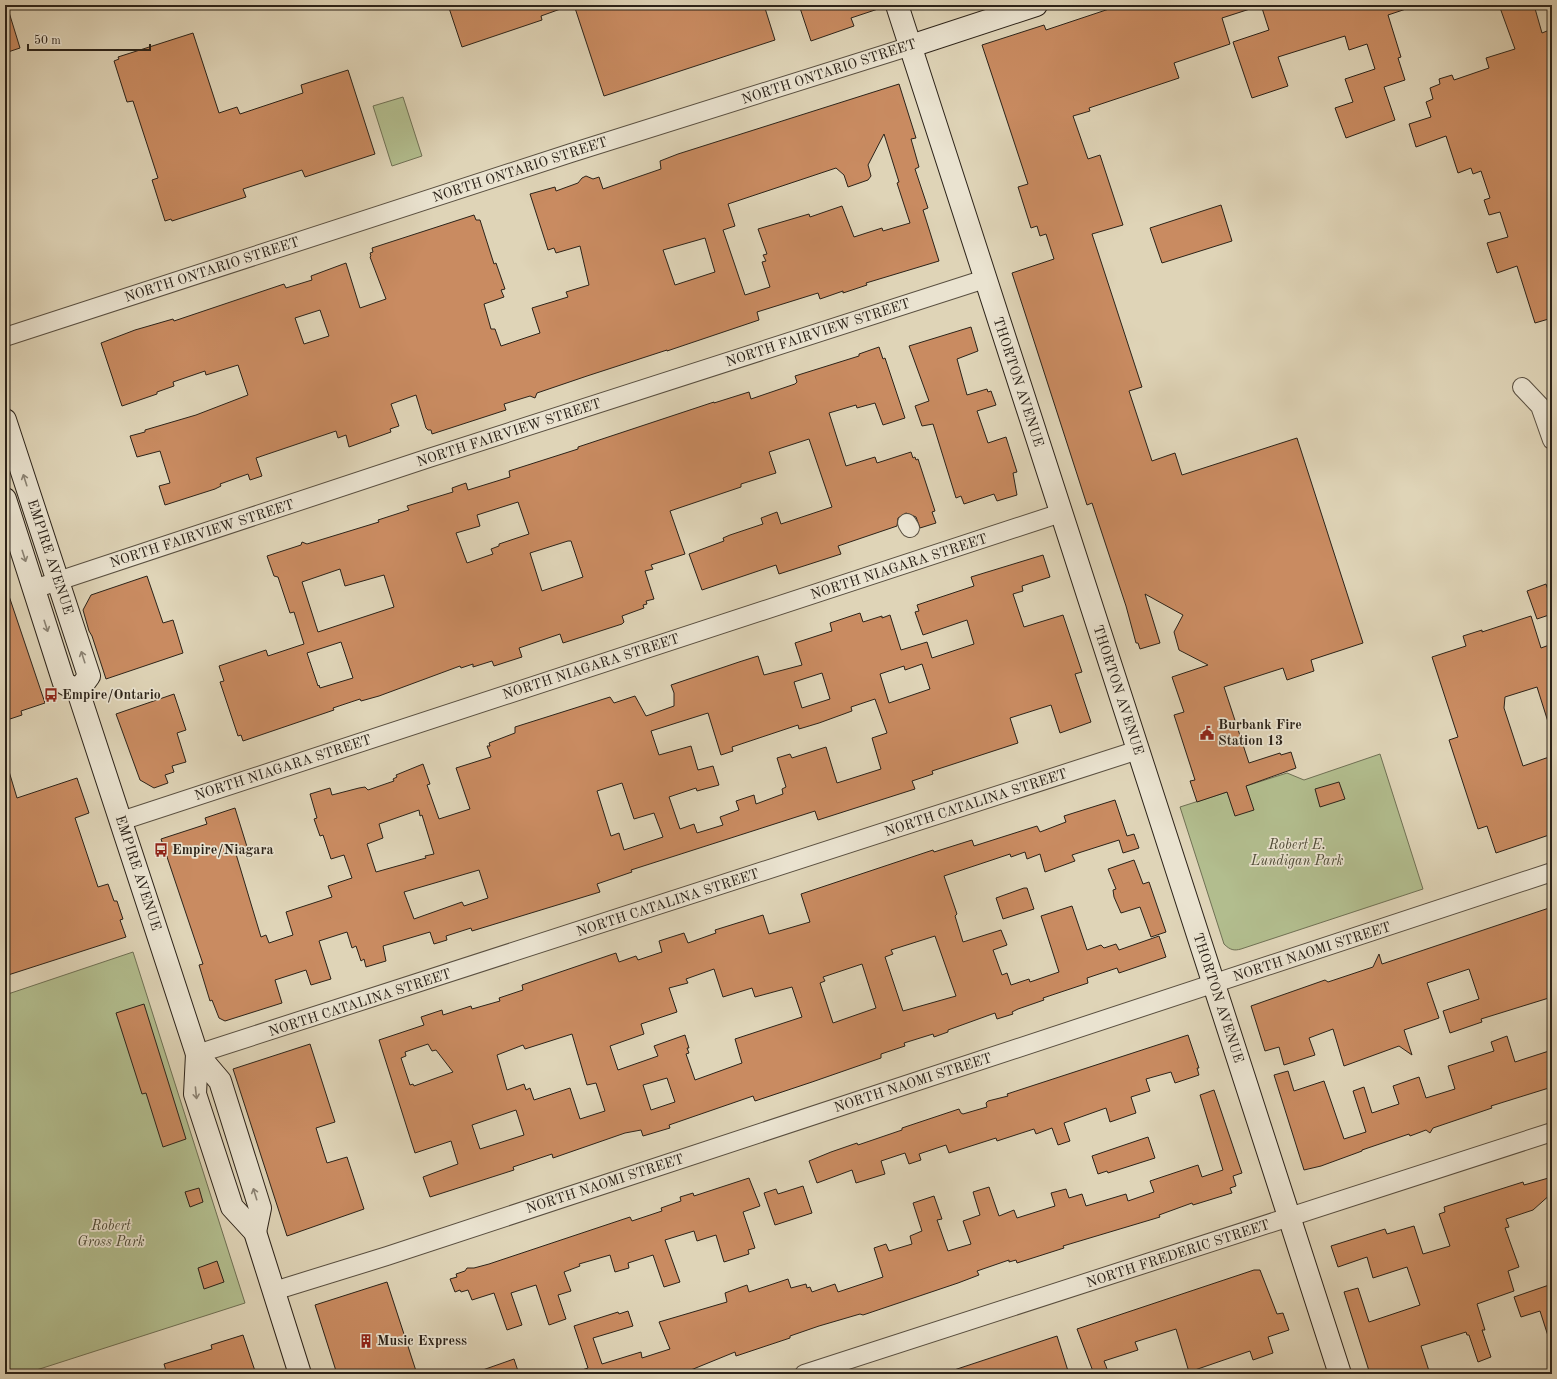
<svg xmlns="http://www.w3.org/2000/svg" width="1557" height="1379" viewBox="0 0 1557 1379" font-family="'Old Standard TT',serif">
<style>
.green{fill:#b2bd8e;stroke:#6f7054}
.building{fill:#c98b61;stroke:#2c2319;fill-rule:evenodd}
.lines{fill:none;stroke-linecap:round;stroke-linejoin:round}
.street-casing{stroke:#594f40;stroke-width:20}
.secondary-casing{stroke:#2c2319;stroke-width:24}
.street{stroke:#eae3d0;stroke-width:18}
.secondary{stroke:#eae3d0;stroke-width:22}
.oneway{stroke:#8b8374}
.labels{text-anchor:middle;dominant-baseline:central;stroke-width:3.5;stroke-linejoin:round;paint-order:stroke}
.street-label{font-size:14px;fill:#2c2319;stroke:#eae3d0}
.poi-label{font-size:14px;font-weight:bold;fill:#2c2319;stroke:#eae3d0;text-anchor:start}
.park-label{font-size:14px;font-style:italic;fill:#4e4a36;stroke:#eae3d0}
</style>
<rect width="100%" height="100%" fill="#dfd4b7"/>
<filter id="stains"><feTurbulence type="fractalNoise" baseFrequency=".005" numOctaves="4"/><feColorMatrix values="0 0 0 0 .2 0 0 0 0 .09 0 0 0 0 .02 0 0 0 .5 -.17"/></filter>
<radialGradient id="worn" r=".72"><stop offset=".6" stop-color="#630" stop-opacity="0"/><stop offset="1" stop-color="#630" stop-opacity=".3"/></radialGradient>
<g class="green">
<polygon points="403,97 422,156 392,166 373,106"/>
<path d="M1380,754L1423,889L1241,949C1234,951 1230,950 1224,944L1180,807L1227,792L1249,797L1246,786L1287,773L1304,780Z"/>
<polygon points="133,952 245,1303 24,1374 5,1374 5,995"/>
</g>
<g class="building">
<polygon points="448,5 566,5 566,7 541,16 542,20 462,47"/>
<polygon points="574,5 764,5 775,40 604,96"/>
<polygon points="799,5 884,5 884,7 851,18 854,26 811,41"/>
<polygon points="1121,5 1253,5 1253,8 1222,18 1230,44 1174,63 1179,78 1089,108 1090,111 1073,116 1088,159 1100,155 1123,225 1092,234 1142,387 1129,391 1152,461 1175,453 1182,475 1297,438 1363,643 1311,660 1314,671 1287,680 1283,668 1224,687 1249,763 1280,753 1281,755 1291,752 1296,768 1246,786 1254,810 1235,816 1227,792 1197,802 1190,781 1195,780 1174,715 1184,712 1172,677 1208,665 1179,650 1174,632 1183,615 1145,594 1160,643 1140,649 1138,643 1136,643 1126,606 1092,503 1087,505 1012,273 1054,259 1046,234 1040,236 1037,226 1031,228 1018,187 1028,184 982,45 1044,25 1046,30"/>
<polygon points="1261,5 1411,5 1412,7 1388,15 1401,57 1398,58 1405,80 1384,87 1395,120 1346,138 1335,108 1353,102 1345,79 1375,69 1367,44 1349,50 1345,36 1278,57 1288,86 1252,98 1233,42 1269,30"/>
<polygon points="1499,5 1534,5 1542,33 1552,29 1552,318 1535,323 1517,266 1497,273 1487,243 1508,237 1500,212 1489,215 1484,200 1490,198 1481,171 1473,174 1471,168 1458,173 1446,136 1416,147 1409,124 1431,117 1426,102 1433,99 1430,88 1440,84 1439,79 1452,75 1454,80 1489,68 1486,58 1515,49"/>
<polygon points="5,9 8,9 20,48 5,53"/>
<polygon points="193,33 219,113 237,107 240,114 303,93 301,85 348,70 375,154 305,177 302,170 243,189 246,197 172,221 171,219 165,221 152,180 158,178 133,101 127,102 114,61 119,59 118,57"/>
<path d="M899,84L916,138L911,139L919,167L915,169L928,208L923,210L939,261L866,283L867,285L843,293V291L820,299L818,293L757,312L759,320L667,351V350L587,376L537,393L535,398L530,396L504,404L506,410L432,434L431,430H428L426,428L416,395L391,404L399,426L390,429L391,432L349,447L346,435L338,438L336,431L256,458L262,476L250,480L248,474L220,484L221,486L215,489L165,505L159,486L170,483L160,451L137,457L130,436L145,432V430L196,415L248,395L238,365L206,375L205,371L173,382L174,386L157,392V394L122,406L101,343L135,330L173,319L174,321L284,284L286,288L312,280L311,276L346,263L360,308L386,299L370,257L371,256L370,253L373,252L372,248L474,215L476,220H480L494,264L496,263L505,289L501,290L504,297L484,304L491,329H495L501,346L540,333L532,308L568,297L566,292L589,285L580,246L556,253L554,248L548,250L530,194L555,187L556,191L578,183L582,178L586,176L593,179L599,177L603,189L661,169L660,161L678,154ZM884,134L899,182L897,183L910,223L883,231L882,228L854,237L842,206L810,217L809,214L758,229L767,254L763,255L766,261L762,262L770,287L745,295L723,230L735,226L728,204L836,168L844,175L848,187L868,180L871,176L868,165ZM705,238L715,272L675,285L663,250ZM320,310L329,336L304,344L295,318Z"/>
<polygon points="1221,205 1232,241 1162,263 1150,228"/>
<polygon points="971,327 978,351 957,359 967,395 987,389 988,392 991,391 996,405 977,411 988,443 1006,437 1017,472 1013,473 1017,495 997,501 994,494 964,504 961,496 956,498 933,424 922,426 915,406 929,401 909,346"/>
<path d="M879,347L883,359L885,358L905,418L883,425L875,403L857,408L856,405L829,413L846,466L875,457L877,463L911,452L913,458L915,457L916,460L918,459L935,511L932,512L936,523L920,528L916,517L906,513L898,518L897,526L838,546L841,554L779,574L776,565L702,590L689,554L724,541L723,538L730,535L763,524L761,518L777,512L781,524L832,507L809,439L769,452L776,473L741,484V487L670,511L685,554L651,565L653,569L645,571L654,599L646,601L647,604L643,605L644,608L622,616L624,622L622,624L563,643L560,634L519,648L522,657L494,666L492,661L473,667V664L461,668L460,666L379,696L361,701L360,699L333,708L334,710L243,741L241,735L238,736L220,682L224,681L219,666L266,650L268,656L304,644L294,612L290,613L278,577L274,576L267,556L301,545L302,542L307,544L379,522L378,520L409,510L407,506L453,492L452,488L466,483L468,490L510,477L509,471L578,449V447L714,402V403L749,392L751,399L795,384L797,382L795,376L859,356V354ZM518,502L529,534L499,544V546L491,549L493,554L467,563L456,533L480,526L477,515ZM568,541H571L583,577L542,591L530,553ZM340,569L345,586L384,575L394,607L318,632L302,582ZM341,642L353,678L320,688L319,685L318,686L307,653Z"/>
<path d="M1043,555L1050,577L1022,586L1023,591L1013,594L1024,627L1063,615L1082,672L1075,674L1091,722L1060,733L1051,705L1010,718L1018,743L932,771L933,774L912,781L915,789L818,820L815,811L631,870L632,872L597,884L600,892L472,931L471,928L446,936L447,940L434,944L430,932L383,946L386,961L366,967L364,959L361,961L356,946L352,948L347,932L319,941L331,979L311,985L306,970L275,980L282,1003L225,1021L219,1018L212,1000L210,1001L199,965L203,964L161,839L207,824L205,818L235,808L248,850L236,854L261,937L266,935L269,943L293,935L286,912L332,897L328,886L352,878L344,855L331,859L323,835L320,836L314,819L317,818L310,794L330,788L332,795L359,788L365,787L368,790L394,781L393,779L397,777L396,775L423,764L430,784L427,785L439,819L470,809L456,768L491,757L487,746H490L489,743L515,733V727L610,697L614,703L635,696L646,716L649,715L674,706V693L671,685L739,662L758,656L764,675L802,665L795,643L832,631L830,623L860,613L863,622L882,616V618L890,615L901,650L927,642L932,658L974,644L967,620L923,635L915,612L919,611L917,605L974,586L971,577ZM922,664L930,689L889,703L880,674L904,666L905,670ZM822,673L830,699L802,708L794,682ZM875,699L887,733L872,738L881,769L837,783L826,747L792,758L790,754L777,758L786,787L782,789L783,794L756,804L754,795L736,801L739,810L720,817L723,825L697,833L694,824L680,829L669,797L696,788L697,791L719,785L713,766L698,770L691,746L659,755L651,731L708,713L721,755L733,751L732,747L798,725L799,729L819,723L852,711L851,707ZM622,783L634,819L654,813L663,837L624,850L619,833L611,836L597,791ZM419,810L420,816L422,815L434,854L425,856L426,858L376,872L367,844L383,838L379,824ZM479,870L488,898L464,906L462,902L414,919L404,892Z"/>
<polygon points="147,576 163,623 173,620 183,653 106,679 92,636 89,631 83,610 91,595"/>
<polygon points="1546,584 1552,602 1552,614 1537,619 1527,591"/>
<polygon points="5,590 7,590 45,703 21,711 22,715 7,720 5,713"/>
<polygon points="1531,616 1541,648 1552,644 1552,724 1549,725 1537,687 1505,697 1504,708 1523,766 1552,756 1552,834 1496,853 1487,826 1478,829 1449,740 1458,737 1432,657 1466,646 1463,636 1482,630 1482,632"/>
<polygon points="174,694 186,730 177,733 186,762 172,766 174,772 165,775 168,783 154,788 140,780 116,714"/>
<polygon points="8,768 17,798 77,778 89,813 75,818 98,887 108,884 114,901 117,901 123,919 120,920 126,937 5,976 5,769"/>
<polygon points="1339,782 1345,799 1320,807 1315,789"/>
<path d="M1115,800L1127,836L1134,834L1139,848L1123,853L1119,840L1072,855L1075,861L1045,872L1040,854L1027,859L1025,852L1011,857L1010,854L944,876L957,914L955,916L963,942L1001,930L1007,945L993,950L1002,975L1007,973L1011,985L1029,979L1030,982L1059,972L1041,916L1072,906L1087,950L1101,945L1104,948L1116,944L1119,950L1159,936L1166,957L1119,973L1117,968L1087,978L1088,983L1043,998L1044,1000L1018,1009L1012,1012L1013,1014L997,1019L995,1013L948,1030V1032L934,1037L933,1034L904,1043L905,1046L881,1054V1058L812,1082L755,1101L753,1096L669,1125L670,1128L643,1136L641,1130L625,1133L553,1158L552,1154L513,1167L514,1170L430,1197L423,1177L458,1164L451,1141L415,1153L379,1040L424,1025L421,1017L442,1010L443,1015L471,1006L472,1009L500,1001L499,998L523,990L522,985L616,953L619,962L636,956L638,960L662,952L659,941L684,933L688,943L716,933L715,930L763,915L769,934L810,922L801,894L933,850L934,852L972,840L974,846L1037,826L1040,832L1066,822L1064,816ZM935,936L956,996L903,1011L885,957L893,954L891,950ZM862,964L876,1008L833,1023L820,983L825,981L823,977ZM714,969L723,997L752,988L755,997L792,987L802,1017L735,1039L742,1063L695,1080L686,1054L689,1053L687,1048H689L685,1035L654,1046L658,1056L618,1070L610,1046L644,1034L641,1024L677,1012L669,988L688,983L686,979ZM572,1034L587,1085L596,1083L605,1111L580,1119L570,1088L534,1100L530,1088L526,1090L524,1084L507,1090L497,1055L523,1045L525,1049ZM428,1044L432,1051L436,1050L453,1072L414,1086L413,1084L410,1085L401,1058L406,1056L405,1052ZM667,1078L675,1102L651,1110L643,1085ZM516,1110L524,1135L480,1149L472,1125Z"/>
<polygon points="1134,860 1143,884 1149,882 1166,932 1151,937 1140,907 1121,913 1114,897 1113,890 1116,889 1108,869"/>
<polygon points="1024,888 1027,888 1034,909 1003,919 996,898"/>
<polygon points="1552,907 1552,997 1481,1019 1482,1022 1450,1033 1443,1011 1479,999 1469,969 1427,983 1439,1018 1404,1030 1412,1055 1399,1046 1344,1066 1333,1029 1309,1038 1315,1055 1284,1065 1279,1047 1265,1051 1251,1006 1325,980 1328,982 1373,967 1379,954 1382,964"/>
<polygon points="144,1004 186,1139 163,1147 146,1093 142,1094 116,1013"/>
<polygon points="1188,1035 1199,1068 1197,1068 1199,1075 1175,1083 1171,1072 1146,1079 1150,1091 1131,1097 1136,1113 1110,1122 1106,1108 1064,1123 1070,1141 1058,1145 1052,1128 1036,1134 1034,1129 997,1141 996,1138 949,1153 946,1145 919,1154 921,1160 909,1164 905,1153 881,1161 885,1174 856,1183 852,1170 817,1183 809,1161 831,1152 857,1143 858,1145 902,1130 902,1128 959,1109 961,1113 963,1114 987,1107 986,1103 988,1101 1008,1096 1007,1094"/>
<polygon points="1507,1036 1515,1062 1552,1050 1552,1087 1491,1106 1492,1108 1433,1128 1430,1133 1426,1130 1410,1136 1409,1134 1362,1150 1362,1151 1321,1166 1304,1170 1274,1075 1288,1071 1294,1091 1324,1081 1344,1139 1366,1132 1353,1091 1364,1087 1372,1113 1399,1104 1393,1086 1419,1077 1426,1098 1455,1089 1448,1066 1494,1051 1491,1042"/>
<polygon points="310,1044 335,1122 316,1128 327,1163 347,1157 364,1209 287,1236 233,1069"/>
<polygon points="1214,1090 1242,1173 1233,1176 1236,1186 1230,1188 1232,1193 1193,1205 1192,1203 1159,1215 1160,1217 1063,1246 1064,1248 1017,1263 1016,1260 1009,1262 1009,1260 977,1271 979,1275 958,1283 863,1315 860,1314 819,1326 790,1336 790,1338 736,1356 735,1352 681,1374 580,1374 579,1371 588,1368 574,1326 618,1312 619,1314 628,1311 633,1326 593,1338 602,1364 641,1352 642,1358 670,1349 659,1322 727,1302 725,1293 733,1290 747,1285 749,1292 788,1279 791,1288 806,1284 807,1288 810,1287 812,1292 835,1284 838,1292 883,1277 874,1248 886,1244 889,1251 912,1244 910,1236 922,1231 913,1203 934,1196 942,1219 937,1220 948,1251 971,1244 963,1221 980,1215 973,1192 989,1187 999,1216 1014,1210 1017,1218 1055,1206 1051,1193 1066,1189 1069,1198 1082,1194 1086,1206 1126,1194 1128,1201 1154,1192 1150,1181 1198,1165 1202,1177 1223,1170 1200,1095"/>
<polygon points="1148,1137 1155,1158 1108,1173 1107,1171 1098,1174 1092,1156"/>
<polygon points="1552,1177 1552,1193 1533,1210 1506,1219 1509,1227 1505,1228 1519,1267 1508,1271 1514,1291 1477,1304 1485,1330 1482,1330 1491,1357 1478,1362 1469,1335 1467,1335 1466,1332 1421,1346 1430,1374 1370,1374 1344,1292 1358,1288 1369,1322 1420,1305 1407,1267 1373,1278 1367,1257 1338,1267 1331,1246 1385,1229 1387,1234 1414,1226 1423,1254 1450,1246 1439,1214 1445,1212 1444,1207 1523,1182 1524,1185"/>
<polygon points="749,1178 760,1206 743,1212 755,1248 748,1250 749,1254 724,1262 716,1235 697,1241 694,1231 665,1240 680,1282 664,1287 653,1255 628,1263 629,1268 615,1272 610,1255 579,1264 580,1266 564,1272 571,1291 558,1295 566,1319 549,1325 536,1285 511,1293 522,1325 507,1330 494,1293 472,1300 468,1290 461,1292 460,1290 455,1292 450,1279 457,1277 456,1274 465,1271 467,1268 474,1268 489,1264 630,1217 632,1221 662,1211 661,1208 681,1201 680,1197 693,1193 694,1196"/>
<polygon points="803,1186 812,1213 775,1225 764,1193 776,1189 778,1194"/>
<polygon points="199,1188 203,1202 190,1207 185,1192"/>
<polygon points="217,1261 224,1282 204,1289 198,1268"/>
<polygon points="1254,1270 1260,1270 1277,1314 1283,1313 1289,1330 1268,1337 1273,1353 1253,1360 1250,1351 1189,1372 1176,1329 1135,1342 1138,1350 1104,1361 1109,1374 1094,1374 1077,1329"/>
<polygon points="387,1282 417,1374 337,1374 315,1305"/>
<polygon points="1552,1284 1552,1339 1549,1339 1540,1311 1521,1317 1514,1297"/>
<polygon points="243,1335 256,1374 167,1374 164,1364 212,1349 211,1345"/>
<polygon points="1057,1336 1069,1374 948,1374 948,1372"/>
<polygon points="514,1359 519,1374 477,1374 477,1372"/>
</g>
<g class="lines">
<defs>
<g id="street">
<polyline points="5,337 571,153 911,46"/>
<polyline points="1522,387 1540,406 1552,440"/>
<polyline points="907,523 910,528"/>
<polyline points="34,589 429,458 985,279"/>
<polyline points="121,821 1061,513"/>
<polyline points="197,1054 1138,750"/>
<polyline points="274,1291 387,1256 1552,872"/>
<polyline points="804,1374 1552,1132"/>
</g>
<g id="secondary">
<polyline points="897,5 1340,1374"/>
<polyline points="911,46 1036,5"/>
<polyline points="5,420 89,676 78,691"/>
<polyline points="5,499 64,683 78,691 197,1054 220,1081 260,1208 255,1232"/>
<polyline points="197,1054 195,1094 232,1207 255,1232 300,1374"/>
</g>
</defs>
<use href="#street" class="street-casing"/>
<use href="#secondary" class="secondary-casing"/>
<use href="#street" class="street"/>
<use href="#secondary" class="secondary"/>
</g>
<defs><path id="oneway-shaft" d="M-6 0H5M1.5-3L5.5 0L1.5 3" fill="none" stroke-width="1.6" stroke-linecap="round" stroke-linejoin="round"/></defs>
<g class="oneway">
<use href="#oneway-shaft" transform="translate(25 480) rotate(-108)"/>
<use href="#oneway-shaft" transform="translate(24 556) rotate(72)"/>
<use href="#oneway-shaft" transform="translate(46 626) rotate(72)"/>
<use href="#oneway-shaft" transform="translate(83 657) rotate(-108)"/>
<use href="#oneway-shaft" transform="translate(196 1093) rotate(84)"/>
<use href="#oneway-shaft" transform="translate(255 1194) rotate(-107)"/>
</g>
<defs>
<symbol id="bus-bare" viewBox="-9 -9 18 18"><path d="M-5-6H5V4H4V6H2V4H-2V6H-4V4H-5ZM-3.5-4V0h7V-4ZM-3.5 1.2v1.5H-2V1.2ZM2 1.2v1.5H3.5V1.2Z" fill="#8f2418" stroke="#eae3d0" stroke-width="2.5" paint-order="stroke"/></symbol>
<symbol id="civic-bare" viewBox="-9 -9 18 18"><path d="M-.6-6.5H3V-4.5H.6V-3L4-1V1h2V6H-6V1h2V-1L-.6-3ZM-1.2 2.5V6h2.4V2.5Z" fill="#8f2418" stroke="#eae3d0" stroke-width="2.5" paint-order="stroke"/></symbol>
<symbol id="building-bare" viewBox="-9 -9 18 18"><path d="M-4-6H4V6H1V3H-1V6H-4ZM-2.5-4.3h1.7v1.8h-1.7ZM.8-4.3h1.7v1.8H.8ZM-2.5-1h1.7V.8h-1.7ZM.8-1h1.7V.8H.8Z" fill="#8f2418" stroke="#eae3d0" stroke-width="2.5" paint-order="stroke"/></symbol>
</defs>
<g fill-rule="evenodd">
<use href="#bus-bare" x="41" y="685" width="20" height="20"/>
<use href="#civic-bare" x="1197" y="723" width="20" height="20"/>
<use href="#bus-bare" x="151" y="840" width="20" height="20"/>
<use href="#building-bare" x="356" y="1331" width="20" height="20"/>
</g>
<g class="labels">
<g class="street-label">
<text transform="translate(829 72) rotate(-18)">NORTH ONTARIO STREET</text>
<text transform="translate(520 170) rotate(-18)">NORTH ONTARIO STREET</text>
<text transform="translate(212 270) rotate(-18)">NORTH ONTARIO STREET</text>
<text transform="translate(818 333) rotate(-18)">NORTH FAIRVIEW STREET</text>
<text transform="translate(1018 382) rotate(72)">THORTON AVENUE</text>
<text transform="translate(509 433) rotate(-18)">NORTH FAIRVIEW STREET</text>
<text transform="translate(202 534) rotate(-18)">NORTH FAIRVIEW STREET</text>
<text transform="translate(50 557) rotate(72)">EMPIRE AVENUE</text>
<text transform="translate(899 567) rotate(-18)">NORTH NIAGARA STREET</text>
<text transform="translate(591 667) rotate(-18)">NORTH NIAGARA STREET</text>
<text transform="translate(1118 690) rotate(72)">THORTON AVENUE</text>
<text transform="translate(283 768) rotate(-18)">NORTH NIAGARA STREET</text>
<text transform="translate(976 803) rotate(-18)">NORTH CATALINA STREET</text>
<text transform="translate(138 873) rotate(72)">EMPIRE AVENUE</text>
<text transform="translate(668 903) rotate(-18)">NORTH CATALINA STREET</text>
<text transform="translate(1312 952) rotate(-18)">NORTH NAOMI STREET</text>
<text transform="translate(1218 998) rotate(72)">THORTON AVENUE</text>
<text transform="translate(360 1003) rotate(-18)">NORTH CATALINA STREET</text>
<text transform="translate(913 1083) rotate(-18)">NORTH NAOMI STREET</text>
<text transform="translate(605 1184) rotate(-18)">NORTH NAOMI STREET</text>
<text transform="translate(1178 1254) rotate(-18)">NORTH FREDERIC STREET</text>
</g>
<g class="poi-label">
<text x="62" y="695">Empire/Ontario</text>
<text x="1218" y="725">Burbank Fire<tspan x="1218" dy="16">Station 13</tspan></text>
<text x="172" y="850">Empire/Niagara</text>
<text x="377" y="1341">Music Express</text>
</g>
<g class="park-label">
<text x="1297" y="845">Robert E.<tspan x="1297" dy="16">Lundigan Park</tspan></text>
<text x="111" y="1226">Robert<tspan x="111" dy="16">Gross Park</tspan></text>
</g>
</g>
<rect width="1557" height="1379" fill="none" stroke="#dfd4b7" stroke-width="20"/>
<rect x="6" y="6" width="1545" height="1367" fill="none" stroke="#2c2319" stroke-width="2"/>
<rect x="10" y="10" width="1537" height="1359" fill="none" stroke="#2c2319"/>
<path d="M28 44v6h122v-6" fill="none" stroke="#2c2319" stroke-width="2"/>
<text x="34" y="44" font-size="12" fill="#2c2319" stroke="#eae3d0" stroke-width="3" paint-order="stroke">50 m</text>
<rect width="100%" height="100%" filter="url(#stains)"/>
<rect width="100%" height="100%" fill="url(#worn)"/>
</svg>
